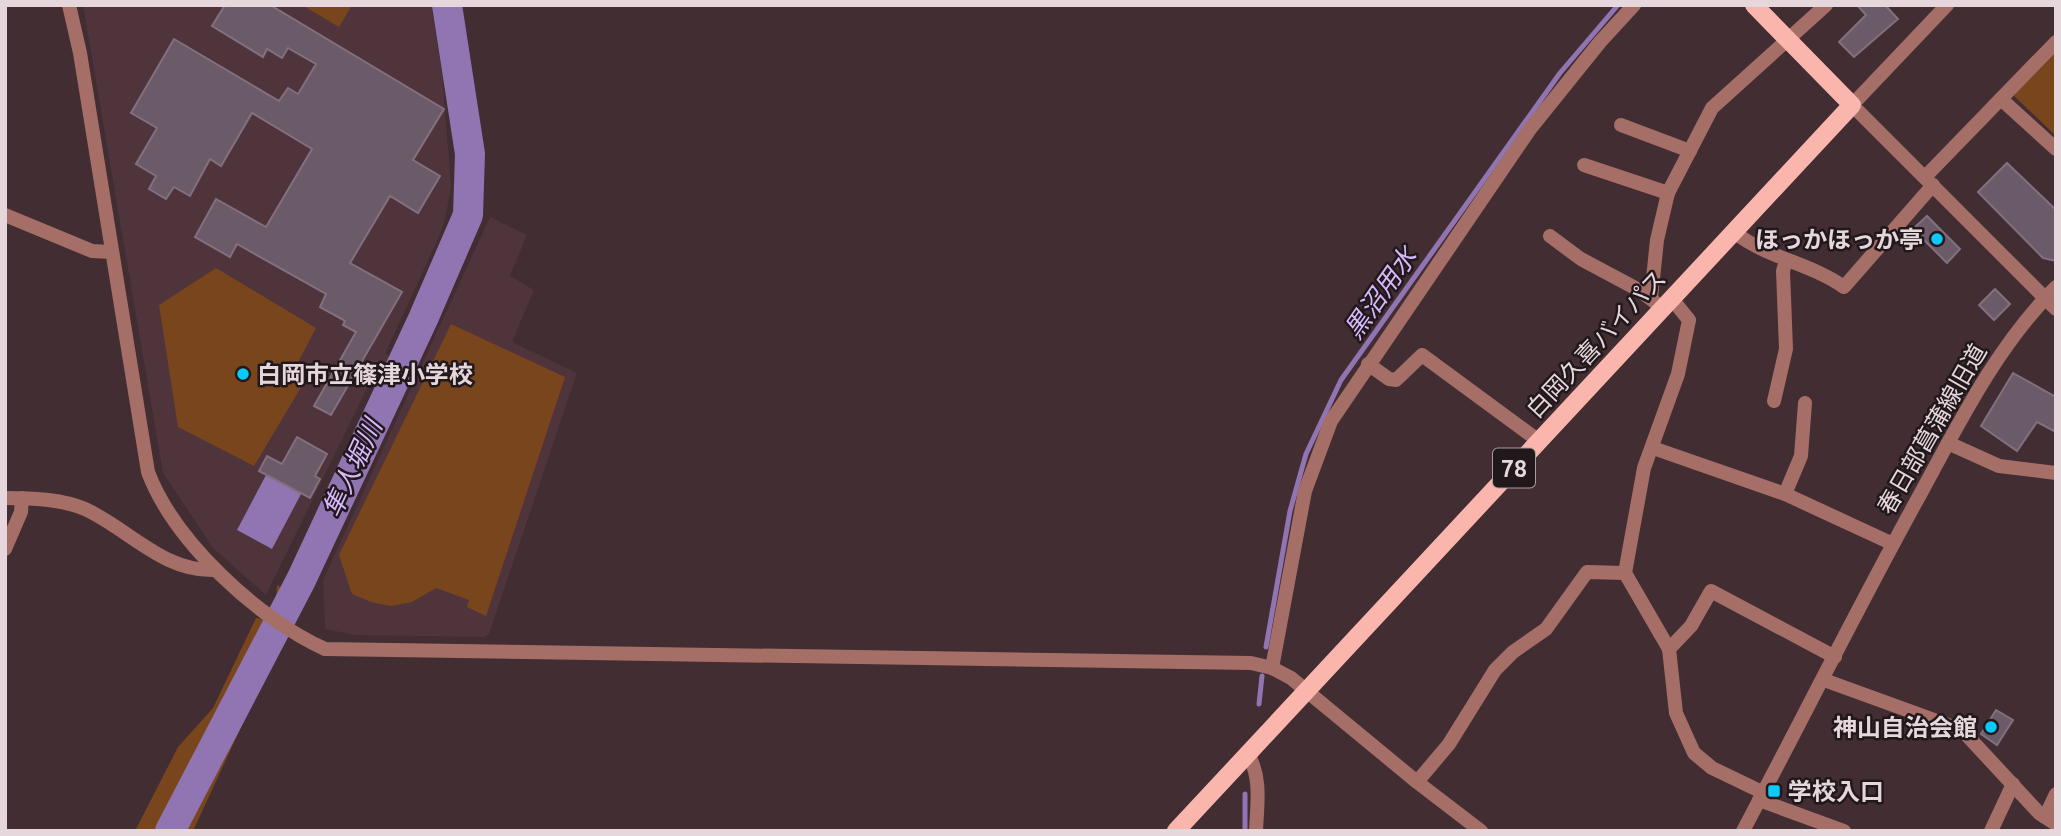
<svg xmlns="http://www.w3.org/2000/svg" width="2061" height="836" viewBox="0 0 2061 836" font-family="Ubuntu,'Noto Sans JP',sans-serif">
<style>
.built{fill:#4f343c}
.green{fill:#79451d}
.water{fill:#9174b2}
.lines{fill:none;stroke-linecap:round;stroke-linejoin:round}
.stream{stroke:#9174b2;stroke-width:5}
.river{stroke:#9174b2;stroke-width:30}
.building{fill:#6b5a68;stroke:#83707f;stroke-width:2}
.minor{stroke:#a56e67;stroke-width:14}
.tertiary{stroke:#a56e67;stroke-width:14}
.primary{stroke:#fab6ad;stroke-width:18}
.poi-dot{fill:#09cafa;stroke:#21181b;stroke-width:2.5}
.labels{text-anchor:middle;dominant-baseline:central;stroke-width:5;stroke-linejoin:round;paint-order:stroke}
.shield{fill:#21181b;stroke:#aa9ea1;stroke-width:2}
.shield-label{font-size:23px;font-weight:bold;fill:#e5d7db}
.poi-label{font-size:24px;font-weight:bold;fill:#e5d7db;stroke:#21181b;text-anchor:end}
.street-label{font-size:24px;fill:#e5d7db;stroke:#21181b}
.water-label{font-size:26px;font-style:italic;fill:#d7b7fe;stroke:#21181b}
</style>
<rect width="100%" height="100%" fill="#412d32"/>
<polygon class="built" points="83,5 431,5 442,74 451,184 446,217 438,239 385,354 419,371 490,217 527,235 510,276 534,290 512,342 577,373 489,634 484,637 355,635 325,629 323,580 416,377 381,360 266,595 213,548 163,473"/>
<g class="green">
<polygon points="302,5 352,5 339,27"/>
<polygon points="2056,49 2056,136 2013,95"/>
<polygon points="216,268 316,328 294,370 306,379 254,466 178,427 159,305"/>
<polygon points="451,324 565,377 486,616 467,607 469,600 436,588 412,602 391,606 371,602 352,594 339,555"/>
<polygon points="277,585 300,600 193,831 135,831 178,747 213,708 256,618 263,619 276,601"/>
</g>
<polygon class="water" points="266,475 301,494 272,549 237,530"/>
<g class="lines">
<g class="stream">
<polyline points="1266,647 1290,511 1306,454 1341,380 1560,73 1618,5"/>
<polyline points="1259,704 1262,676"/>
<polyline points="1245,831 1245,794"/>
</g>
<polyline class="river" points="170,831 301,580 423,319 468,215 470,154 447,5"/>
</g>
<g class="building">
<polygon points="225,5 270,5 444,109 413,160 440,176 418,213 390,196 350,263 402,292 331,415 314,406 356,332 343,325 345,321 320,307 326,294 237,244 230,257 195,237 216,199 266,227 312,149 252,113 221,166 210,159 190,196 174,187 166,199 149,189 156,176 136,164 157,128 131,113 174,39 279,101 288,88 298,94 316,64 288,48 282,58 267,49 263,57 212,26"/>
<polygon points="1857,5 1885,5 1898,19 1854,57 1839,42 1866,15"/>
<polygon points="2007,163 2056,210 2056,261 2043,258 1978,192"/>
<polygon points="1927,216 1960,249 1947,263 1913,229"/>
<polygon points="1995,289 2010,304 1994,320 1979,305"/>
<polygon points="2013,373 2056,397 2056,432 2037,422 2017,451 1981,426"/>
<polygon points="297,437 327,454 315,476 320,479 310,498 259,471 267,456 282,464"/>
<polygon points="1996,710 2013,720 1997,745 1981,734"/>
</g>
<g class="lines">
<g class="minor">
<path d="M69,5L80,53L148,472C174,541 258,619 325,649L1251,663L1272,668L1291,678L1417,782L1481,831"/>
<polyline points="2001,99 2056,149"/>
<polyline points="1621,125 1690,151"/>
<polyline points="1584,165 1668,193"/>
<polyline points="1925,177 2056,42"/>
<polyline points="5,215 92,251 111,252"/>
<path d="M1734,232C1767,258 1810,263 1844,287L1933,185"/>
<polyline points="1550,236 1581,259 1639,290 1656,303"/>
<polyline points="1651,298 1657,240 1668,193 1712,108 1826,5"/>
<polyline points="1368,364 1389,379 1396,380 1422,355 1539,441"/>
<polyline points="1774,401 1786,349 1783,271 1786,260"/>
<polyline points="1948,443 1999,466 2056,473"/>
<polyline points="1653,448 1785,494 1893,544"/>
<polyline points="1785,494 1801,456 1805,403"/>
<path d="M5,498C31,498 62,499 85,509C129,529 163,572 215,570"/>
<polyline points="5,549 21,512 22,498"/>
<polyline points="1625,573 1669,649 1676,713 1694,753 1712,768 1764,793"/>
<polyline points="1669,649 1691,626 1711,591 1835,657"/>
<polyline points="1272,668 1305,491 1331,421 1530,129 1600,42 1634,5"/>
<polyline points="1824,680 1962,730 2039,813 2056,824"/>
<path d="M1248,754C1262,778 1257,805 1256,831"/>
<polyline points="1417,782 1449,744 1495,670 1513,652 1546,629 1587,572 1625,573 1644,468 1678,374 1689,320 1672,299"/>
<polyline points="1759,800 1844,831"/>
<polyline points="2045,817 2056,794"/>
<polyline points="1991,831 2013,784"/>
</g>
<g class="tertiary">
<polyline points="1947,5 1852,105 2056,309"/>
<path d="M1743,831C1803,718 1860,603 1922,491C1961,419 1998,345 2056,287"/>
</g>
<polyline class="primary" points="1176,831 1852,105 1754,5"/>
</g>
<g class="poi-dot">
<circle cx="1937" cy="239" r="7"/>
<circle cx="243" cy="374" r="7"/>
<circle cx="1991" cy="727" r="7"/>
<rect x="1767" y="784" width="14" height="14" rx="3.5"/>
</g>
<g class="labels">
<rect class="shield" x="1493" y="448.5" width="42" height="39" rx="5"/>
<g class="shield-label">
<text x="1514" y="468">78</text>
</g>
<g class="poi-label">
<text x="1923" y="239">ほっかほっか亭</text>
<text x="257" y="374" text-anchor="start">白岡市立篠津小学校</text>
<text x="1977" y="727">神山自治会館</text>
<text x="1788" y="791" text-anchor="start">学校入口</text>
</g>
<g class="street-label">
<text transform="translate(1596 344) rotate(-47)">白岡久喜バイパス</text>
<text transform="translate(1932 429) rotate(-60)">春日部菖蒲線旧道</text>
</g>
<g class="water-label">
<text transform="translate(1380 293) rotate(-55)">黒沼用水</text>
<text transform="translate(352 468) rotate(-65)">隼人堀川</text>
</g>
</g>
<rect width="2061" height="836" fill="none" stroke="#e5d7db" stroke-width="14"/>
</svg>
